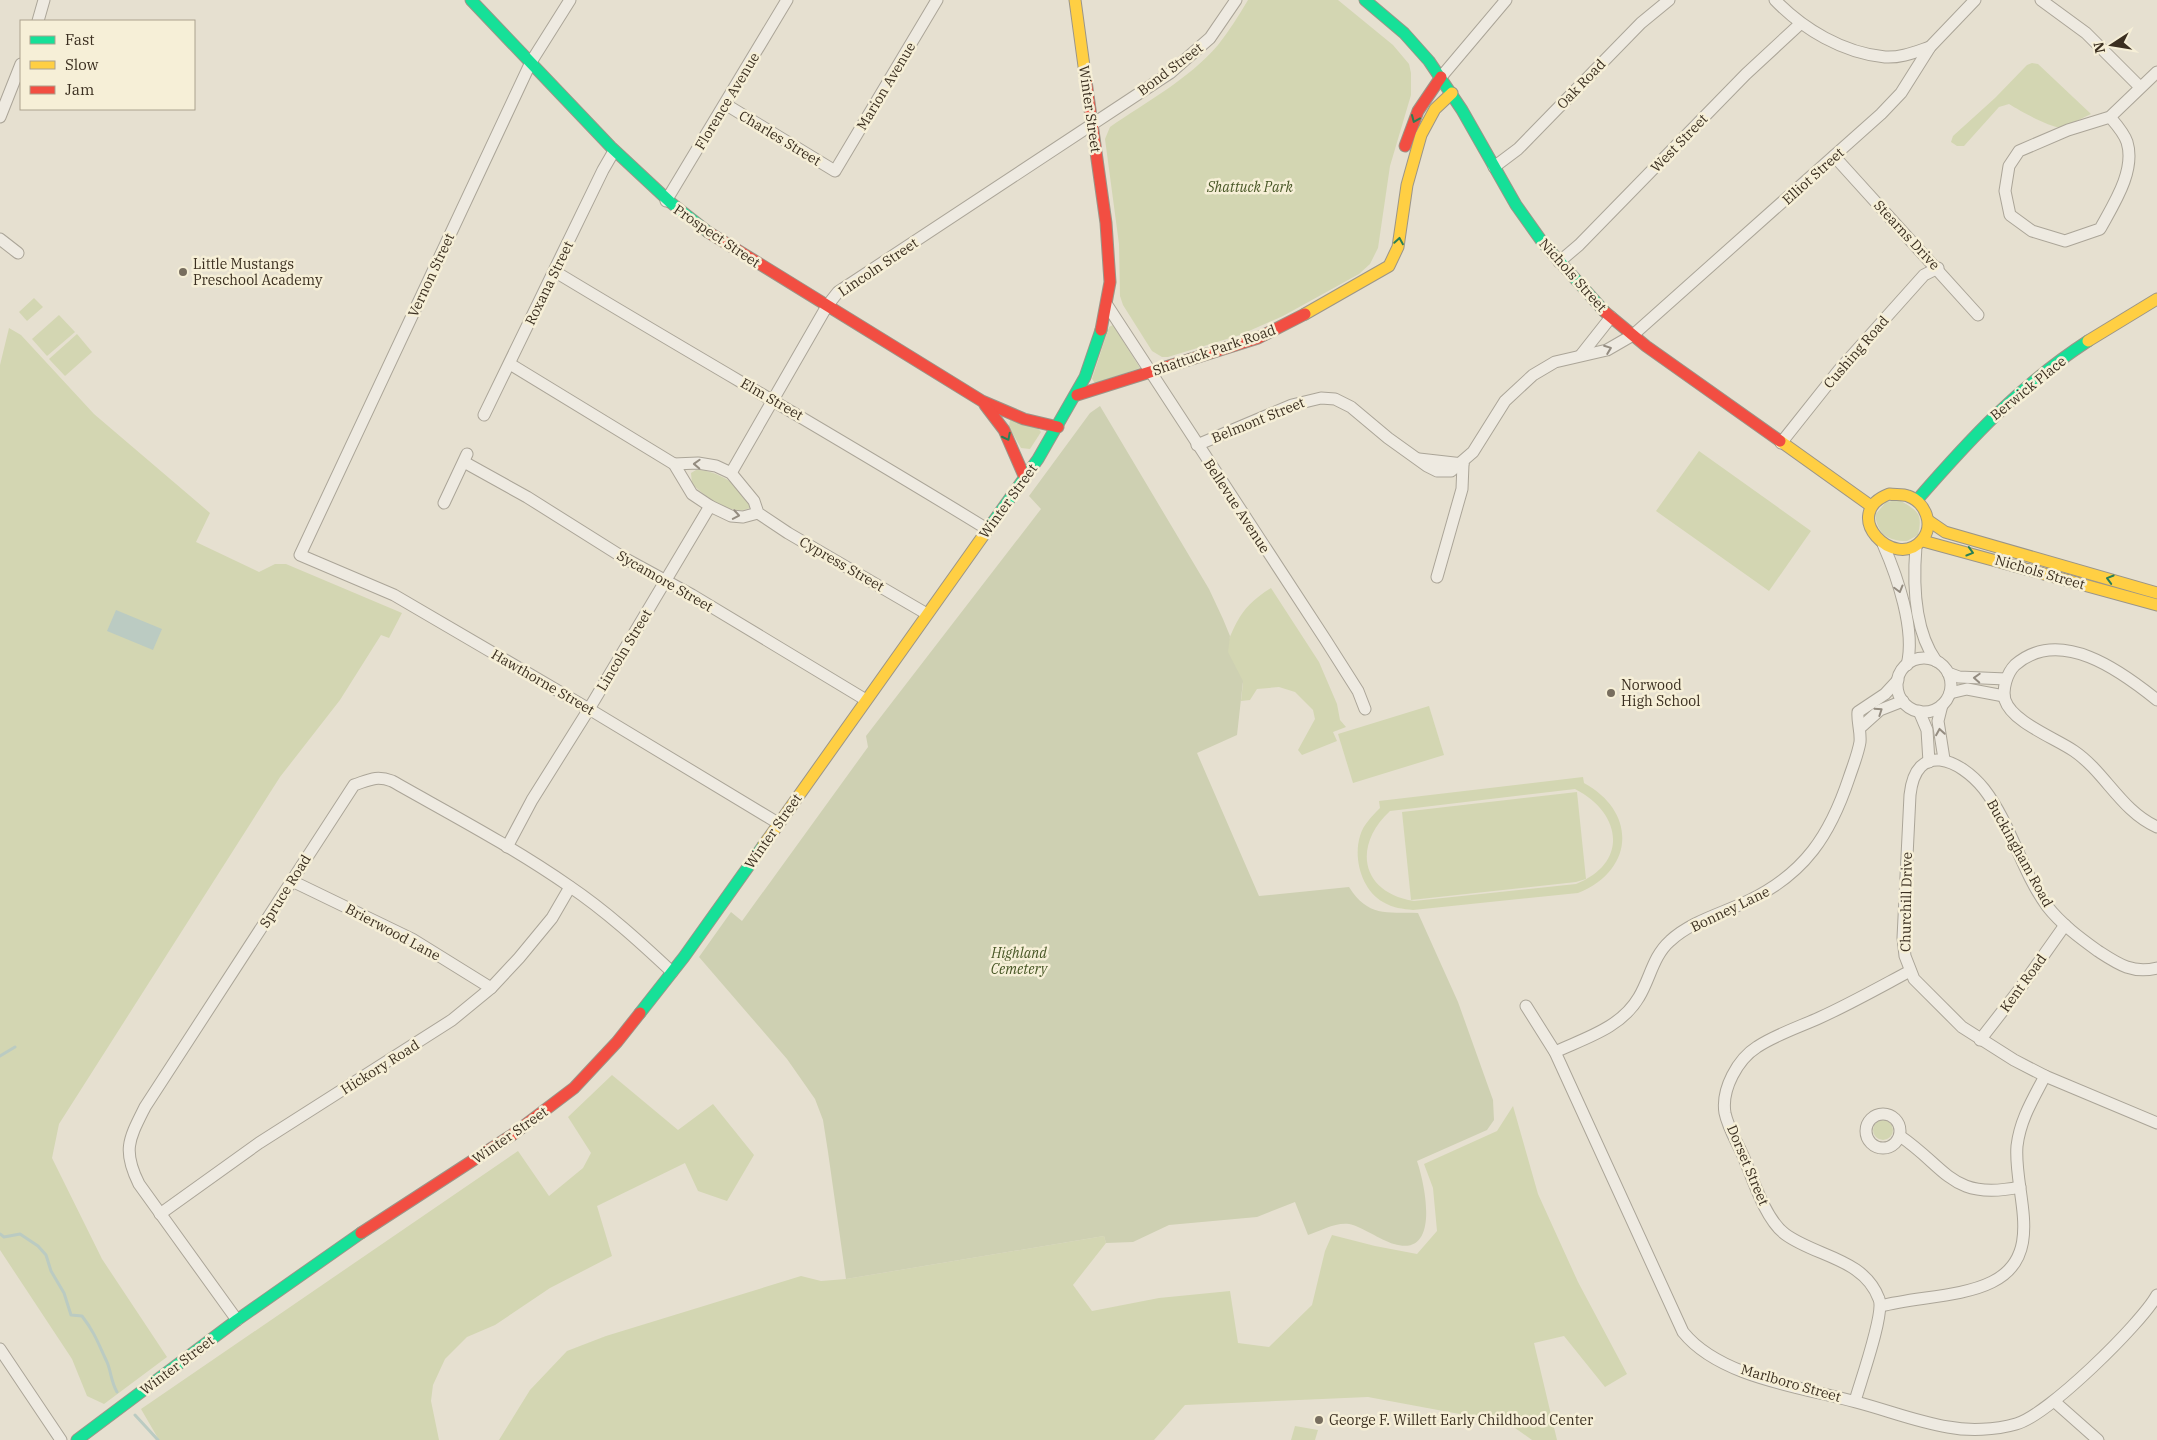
<svg xmlns="http://www.w3.org/2000/svg" width="2157" height="1440" viewBox="0 0 2157 1440" font-family="'IBM Plex Serif',serif">
<style>
.green{fill:#d3d6b2;fill-rule:evenodd}
.cemetery{fill:#ced0b2}
.water{fill:#bbcbc2}
.lines{fill:none;stroke-linecap:round;stroke-linejoin:round}
.stream{stroke:#bbcbc2;stroke-width:3}
.street-casing{stroke:#aba598;stroke-width:13}
.fast-casing{stroke:#9b9588;stroke-width:13}
.slow-casing{stroke:#9b9588;stroke-width:13}
.jam-casing{stroke:#9b9588;stroke-width:13}
.street{stroke:#eeeae1;stroke-width:11}
.fast{stroke:#16e098;stroke-width:11}
.slow{stroke:#ffcf43;stroke-width:11}
.jam{stroke:#f24e42;stroke-width:11}
.oneway{stroke:#2a7f56}
.oneway2{stroke:#948c80}
.poi-dot{fill:#776d5e;stroke:#f6efd7;stroke-width:2}
.labels{text-anchor:middle;dominant-baseline:central;stroke-width:5;stroke-linejoin:round;paint-order:stroke}
.street-label{font-size:14px;fill:#3b2f20;stroke:#f6efd7}
.park-label{font-size:14px;font-style:italic;fill:#485726;stroke:#f6efd7}
.poi-label{font-size:14px;fill:#3b2f20;stroke:#f6efd7;text-anchor:start}
</style>
<rect width="100%" height="100%" fill="#e6e0d0"/>
<g class="green">
<path d="M1248,0H1338L1393,45L1409,64L1411,73V95L1390,166L1378,248L1370,264L1359,274L1283,316L1240,335L1168,357H1162L1152,351L1123,305L1120,296L1119,244L1105,139L1110,127C1146,102 1189,79 1218,45C1229,31 1239,15 1248,0Z"/>
<path d="M2032,63L2038,64L2091,114L2062,128C2047,126 2022,112 2009,104L1999,107L1964,146H1957L1951,142L1953,136L1995,98L2027,65Z"/>
<polygon points="34,298 43,307 27,321 19,312"/>
<polygon points="59,315 75,332 47,356 32,339"/>
<polygon points="1113,325 1140,368 1095,383 1092,379 1109,327"/>
<polygon points="9,328 21,335 94,414 210,513 196,542 259,572 275,564 286,564 402,613 389,638 381,635 340,700 280,777 59,1124 52,1158 102,1259 167,1357 104,1404 87,1396 72,1359 0,1250 0,365"/>
<polygon points="77,334 92,352 65,376 49,359"/>
<polygon points="1010,420 1037,427 1041,432 1030,449 1021,448 1009,427"/>
<polygon points="1699,451 1811,531 1769,591 1656,511"/>
<path d="M696,470C715,469 747,487 750,508C730,517 705,496 692,484L691,473Z"/>
<path d="M1899,500C1918,511 1923,513 1918,535L1907,541C1887,541 1878,534 1875,515L1886,502Z"/>
<path d="M1271,588L1319,662L1337,704L1340,720L1346,727L1333,732L1337,741L1302,755L1298,750L1315,719L1313,710L1295,692L1279,687L1257,689L1250,700L1241,701L1243,683L1218,665C1235,629 1235,610 1271,588Z"/>
<polygon points="1429,706 1444,755 1353,783 1338,734"/>
<path d="M1583,777L1584,783C1637,812 1635,870 1578,893L1413,910C1403,909 1393,908 1383,902C1362,890 1353,859 1360,836C1363,825 1372,816 1380,808L1379,801ZM1575,789C1622,813 1629,863 1576,884L1414,901C1361,893 1352,846 1390,811Z"/>
<polygon points="1577,792 1586,879 1576,882 1411,900 1402,812"/>
<polygon points="612,1075 678,1130 713,1104 754,1155 727,1201 698,1191 685,1163 597,1206 612,1256 550,1288 495,1325 467,1337 445,1359 433,1385 431,1401 439,1440 159,1440 141,1409 518,1151 549,1196 583,1168 591,1153 568,1117"/>
<polygon points="1513,1106 1538,1194 1578,1282 1627,1374 1605,1387 1564,1336 1534,1343 1557,1440 1532,1440 1508,1423 1368,1397 1185,1405 1154,1440 499,1440 530,1390 567,1351 606,1336 801,1276 821,1281 846,1279 1104,1236 1106,1243 1073,1285 1092,1311 1159,1298 1230,1291 1238,1343 1269,1347 1312,1305 1325,1251 1332,1235 1375,1246 1417,1254 1437,1231 1433,1188 1424,1164 1497,1131"/>
<circle cx="1883" cy="1130" r="10"/>
<polygon points="1295,1426 1318,1430 1315,1440 1291,1440"/>
</g>
<path class="cemetery" d="M1100,406L1209,589L1223,619L1230,636L1228,652L1243,681L1237,735L1197,753L1259,896L1349,887C1368,917 1386,912 1418,913L1458,1002L1493,1100L1494,1120L1487,1130L1417,1161C1425,1184 1441,1258 1394,1244C1380,1240 1361,1226 1349,1224C1336,1222 1320,1231 1308,1235L1295,1202L1257,1217L1169,1225L1133,1242L1106,1243L1104,1236L846,1279L828,1152L823,1120L815,1099L787,1059L699,957L731,912L742,921L868,747L866,736L1041,509L1029,496L1090,413Z"/>
<polygon class="water" points="116,610 162,629 153,650 107,631"/>
<g class="lines">
<g class="stream">
<polyline points="0,1056 15,1047"/>
<path d="M0,1234L4,1237L20,1234L38,1246L46,1255L51,1271L64,1293L71,1315L82,1316C95,1333 98,1343 107,1362C111,1371 111,1382 117,1392"/>
<polyline points="135,1415 158,1440"/>
</g>
<defs>
<g id="street">
<polyline points="570,0 531,62 300,555 394,595 589,709 778,823"/>
<path d="M1775,0C1803,29 1843,53 1885,57C1901,58 1915,52 1930,47"/>
<polyline points="2041,0 2086,33 2139,86"/>
<polyline points="38,21 44,0"/>
<polyline points="1441,77 1506,0"/>
<polyline points="725,104 835,171 937,0"/>
<polyline points="0,117 21,64"/>
<path d="M2110,117C2116,124 2124,133 2127,142C2136,171 2113,205 2100,229L2065,241L2032,231L2010,215L2005,191L2009,166L2019,151L2068,130L2110,117L2157,72"/>
<polyline points="1834,156 1978,315"/>
<polyline points="1494,167 1518,149 1641,23 1669,0"/>
<polyline points="666,201 787,0"/>
<polyline points="0,239 18,253"/>
<polyline points="1559,262 1579,245 1746,74 1800,24"/>
<path d="M554,271C698,358 844,441 987,529"/>
<polyline points="1107,305 1325,639 1358,691 1365,709"/>
<polyline points="1581,355 1611,317"/>
<polyline points="510,364 674,464 692,494 710,506 731,516 743,517 758,513"/>
<polyline points="484,415 603,170 614,151"/>
<polyline points="1781,443 1839,370 1924,275 1938,268"/>
<polyline points="1197,445 1292,405 1321,398 1335,399 1351,407 1388,438 1427,466 1437,471 1451,471 1473,452 1505,401 1533,375 1555,362 1607,350 1633,335 1881,114 1901,93 1930,47 1975,0"/>
<polyline points="1419,459 1463,464"/>
<polyline points="464,462 527,497 624,558 692,595 866,700"/>
<polyline points="674,464 698,463 716,466 731,473 754,501 758,513 788,533 927,614"/>
<polyline points="731,473 827,306 838,292 1170,73 1210,38 1236,0"/>
<polyline points="444,503 467,454"/>
<path d="M1883,544C1897,576 1916,630 1907,665"/>
<path d="M1916,546C1913,583 1914,630 1936,661"/>
<polyline points="1437,577 1462,489 1463,464"/>
<circle cx="1924" cy="685" r="27"/>
<polyline points="1948,673 1959,677 2006,679"/>
<polyline points="1950,693 1967,689 2004,696"/>
<path d="M2157,700C2121,671 2060,626 2015,665C2007,673 2002,689 2005,700C2012,722 2055,738 2074,751C2105,772 2121,811 2157,827"/>
<polyline points="1942,705 1938,721 1944,759"/>
<polyline points="1919,711 1927,730 1929,762"/>
<polyline points="1860,728 1880,710 1903,701"/>
<polyline points="507,847 532,800 589,709 710,506"/>
<polyline points="292,881 412,939 491,988"/>
<path d="M2157,968C2132,974 2118,964 2098,951C2080,938 2061,924 2047,906C2021,870 2011,824 1984,789C1960,759 1916,740 1910,795L1903,938L1905,956L1914,979L1962,1027L2014,1060L2045,1076L2157,1123"/>
<path d="M1526,1006L1555,1052L1683,1332C1720,1378 1802,1387 1856,1402C1887,1410 1917,1422 1948,1427C1969,1431 1995,1430 2016,1424C2047,1416 2141,1324 2157,1295"/>
<polyline points="1980,1040 2019,990 2065,925"/>
<path d="M1555,1052C1585,1038 1621,1028 1639,997C1650,979 1653,956 1670,941C1691,921 1724,913 1750,900C1805,873 1830,835 1849,778C1853,766 1858,754 1860,742C1861,731 1857,722 1858,712L1885,694L1898,680"/>
<circle cx="1883" cy="1131" r="17"/>
<path d="M1900,1136C1948,1169 1952,1201 2020,1187"/>
<polyline points="160,1214 259,1143 452,1020 491,988 519,958 552,918 570,887"/>
<path d="M1881,1306C1915,1297 1962,1297 1992,1282C2047,1255 2013,1191 2017,1146C2020,1120 2033,1099 2045,1076"/>
<path d="M237,1320L139,1184C122,1150 129,1139 145,1107L354,785C369,780 376,775 392,781C452,815 513,847 569,886C606,911 640,942 672,972"/>
<polyline points="0,1349 61,1440"/>
<path d="M1855,1401C1860,1383 1885,1313 1879,1299C1864,1258 1816,1257 1785,1234C1766,1220 1753,1180 1744,1158C1738,1144 1728,1128 1725,1113C1721,1089 1738,1059 1757,1047C1775,1035 1799,1027 1819,1018C1850,1004 1880,987 1910,971"/>
<polyline points="2055,1402 2098,1440"/>
</g>
<g id="fast">
<polyline points="471,0 611,147 670,202 708,232"/>
<polyline points="1365,0 1404,33 1429,61 1462,110 1516,205 1543,243 1605,312"/>
<path d="M1917,500C1970,439 2019,386 2088,341"/>
<polyline points="988,529 1038,459 1085,377 1101,330"/>
<polyline points="640,1013 684,957 763,846"/>
<polyline points="77,1440 237,1320 361,1233"/>
</g>
<g id="slow">
<polyline points="1075,0 1086,81"/>
<polyline points="1305,314 1389,266 1398,247 1407,185 1421,135 1435,109 1452,93"/>
<polyline points="2088,341 2157,299"/>
<polyline points="1780,441 1871,506"/>
<path d="M1889,494C1895,495 1903,494 1908,496C1925,502 1935,525 1922,540C1895,572 1838,514 1889,494Z"/>
<polyline points="1929,521 1945,532 2157,593"/>
<polyline points="1923,541 2157,605"/>
<polyline points="763,846 988,529"/>
</g>
<g id="jam">
<polyline points="1086,81 1106,223 1110,282 1101,330"/>
<polyline points="1405,146 1418,111 1441,77"/>
<polyline points="708,232 982,401 1024,419 1058,427"/>
<polyline points="1605,312 1646,346 1780,441"/>
<polyline points="1077,395 1258,338 1305,314"/>
<polyline points="985,405 1004,430 1025,478"/>
<polyline points="361,1233 512,1135 574,1088 617,1042 640,1013"/>
</g>
</defs>
<use href="#street" class="street-casing"/>
<use href="#fast" class="fast-casing"/>
<use href="#slow" class="slow-casing"/>
<use href="#jam" class="jam-casing"/>
<use href="#street" class="street"/>
<use href="#fast" class="fast"/>
<use href="#slow" class="slow"/>
<use href="#jam" class="jam"/>
</g>
<defs><path id="oneway-chevron" d="M-2-3.5L2.5 0L-2 3.5" fill="none" stroke-width="1.6" stroke-linecap="round" stroke-linejoin="round" transform="scale(1.25)"/></defs>
<g class="oneway">
<use href="#oneway-chevron" transform="translate(1415 119) rotate(113)"/>
<use href="#oneway-chevron" transform="translate(1399 241) rotate(-81)"/>
<use href="#oneway-chevron" transform="translate(1007 437) rotate(63)"/>
<use href="#oneway-chevron" transform="translate(1970 552) rotate(16)"/>
<use href="#oneway-chevron" transform="translate(2110 579) rotate(-164)"/>
</g>
<g class="oneway2">
<use href="#oneway-chevron" transform="translate(1608 349) rotate(-21)"/>
<use href="#oneway-chevron" transform="translate(697 464) rotate(-178)"/>
<use href="#oneway-chevron" transform="translate(736 515) rotate(10)"/>
<use href="#oneway-chevron" transform="translate(1899 589) rotate(75)"/>
<use href="#oneway-chevron" transform="translate(1977 678) rotate(-177)"/>
<use href="#oneway-chevron" transform="translate(1879 711) rotate(-34)"/>
<use href="#oneway-chevron" transform="translate(1940 732) rotate(-99)"/>
</g>
<g class="poi-dot">
<circle cx="183" cy="272" r="5"/>
<circle cx="1611" cy="693" r="5"/>
<circle cx="1319" cy="1420" r="5"/>
</g>
<g class="labels">
<g class="street-label">
<text transform="translate(1170 69) rotate(-37)">Bond Street</text>
<text transform="translate(1581 84) rotate(-46)">Oak Road</text>
<text transform="translate(886 86) rotate(-59)">Marion Avenue</text>
<text transform="translate(727 101) rotate(-59)">Florence Avenue</text>
<text transform="translate(1090 109) rotate(82)">Winter Street</text>
<text transform="translate(780 138) rotate(31)">Charles Street</text>
<text transform="translate(1679 143) rotate(-46)">West Street</text>
<text transform="translate(1813 176) rotate(-42)">Elliot Street</text>
<text transform="translate(1907 235) rotate(47)">Stearns Drive</text>
<text transform="translate(717 236) rotate(34)">Prospect Street</text>
<text transform="translate(878 267) rotate(-34)">Lincoln Street</text>
<text transform="translate(431 275) rotate(-65)">Vernon Street</text>
<text transform="translate(1573 275) rotate(48)">Nichols Street</text>
<text transform="translate(549 283) rotate(-64)">Roxana Street</text>
<text transform="translate(1214 350) rotate(-19)">Shattuck Park Road</text>
<text transform="translate(1856 352) rotate(-49)">Cushing Road</text>
<text transform="translate(2028 388) rotate(-39)">Berwick Place</text>
<text transform="translate(772 399) rotate(30)">Elm Street</text>
<text transform="translate(1258 420) rotate(-22)">Belmont Street</text>
<text transform="translate(1008 501) rotate(-54)">Winter Street</text>
<text transform="translate(1237 506) rotate(57)">Bellevue Avenue</text>
<text transform="translate(842 564) rotate(30)">Cypress Street</text>
<text transform="translate(2040 572) rotate(16)">Nichols Street</text>
<text transform="translate(665 581) rotate(30)">Sycamore Street</text>
<text transform="translate(624 650) rotate(-59)">Lincoln Street</text>
<text transform="translate(543 682) rotate(30)">Hawthorne Street</text>
<text transform="translate(773 831) rotate(-55)">Winter Street</text>
<text transform="translate(2020 853) rotate(61)">Buckingham Road</text>
<text transform="translate(285 891) rotate(-58)">Spruce Road</text>
<text transform="translate(1906 902) rotate(-89)">Churchill Drive</text>
<text transform="translate(1730 909) rotate(-26)">Bonney Lane</text>
<text transform="translate(393 932) rotate(28)">Brierwood Lane</text>
<text transform="translate(2023 983) rotate(-54)">Kent Road</text>
<text transform="translate(380 1067) rotate(-32)">Hickory Road</text>
<text transform="translate(510 1135) rotate(-35)">Winter Street</text>
<text transform="translate(1748 1165) rotate(67)">Dorset Street</text>
<text transform="translate(177 1365) rotate(-37)">Winter Street</text>
<text transform="translate(1791 1383) rotate(16)">Marlboro Street</text>
</g>
<g class="park-label">
<text x="1250" y="187">Shattuck Park</text>
<text x="1019" y="953">Highland<tspan x="1019" dy="16">Cemetery</tspan></text>
</g>
<g class="poi-label">
<text x="193" y="264">Little Mustangs<tspan x="193" dy="16">Preschool Academy</tspan></text>
<text x="1621" y="685">Norwood<tspan x="1621" dy="16">High School</tspan></text>
<text x="1329" y="1420">George F. Willett Early Childhood Center</text>
</g>
</g>
<rect x="20" y="20" width="175" height="90" fill="#f6efd7" stroke="#aba28e"/>
<rect x="30" y="36" width="25" height="8" fill="#16e098" stroke="#aba28e"/>
<text x="65" y="45" font-size="15" fill="#3b2f20">Fast</text>
<rect x="30" y="61" width="25" height="8" fill="#ffcf43" stroke="#aba28e"/>
<text x="65" y="70" font-size="15" fill="#3b2f20">Slow</text>
<rect x="30" y="86" width="25" height="8" fill="#f24e42" stroke="#aba28e"/>
<text x="65" y="95" font-size="15" fill="#3b2f20">Jam</text>
<g transform="translate(2112 45) rotate(258)" stroke="#f6efd7" stroke-width="4" paint-order="stroke">
<path d="M0-4L9 19L0 12L-9 19Z" fill="#3b2f20"/>
<text y="-8" font-size="14" font-weight="bold" text-anchor="middle" fill="#3b2f20">N</text>
</g>
</svg>
